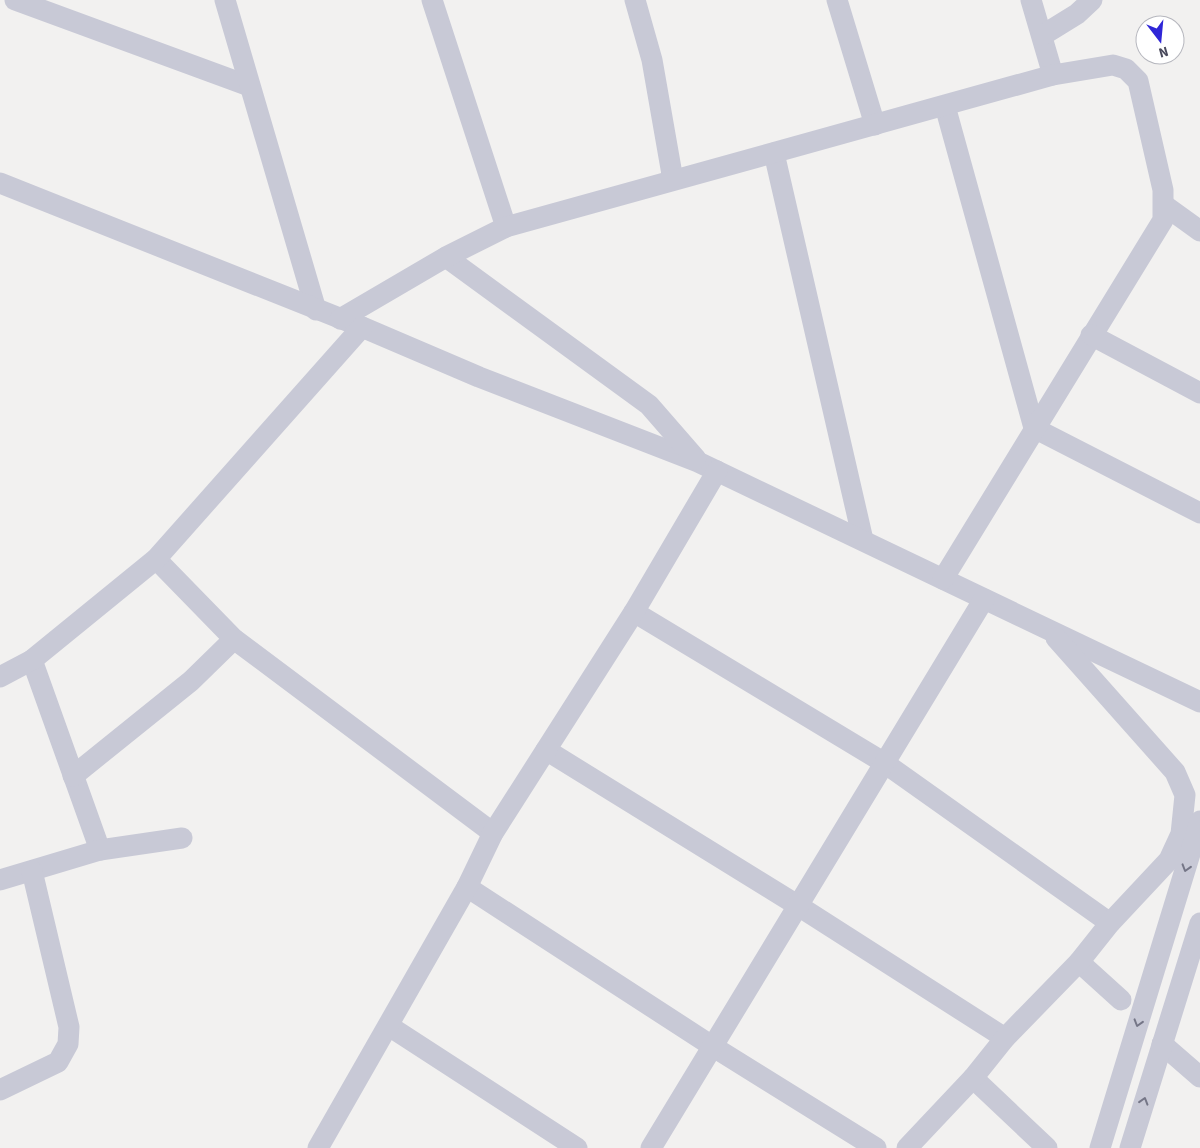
<svg xmlns="http://www.w3.org/2000/svg" width="1200" height="1148" viewBox="0 0 1200 1148" font-family="'Source Sans 3',sans-serif">
<style>
.lines{fill:none;stroke-linecap:round;stroke-linejoin:round}
.minor{stroke:#c8c9d6;stroke-width:21}
.oneway{stroke:#757687}
</style>
<rect width="100%" height="100%" fill="#f2f1f0"/>
<g class="lines">
<g class="minor">
<polyline points="15,0 249,86"/>
<polyline points="225,0 316,310"/>
<polyline points="432,0 506,227"/>
<polyline points="635,0 652,60 673,180"/>
<polyline points="837,0 875,125"/>
<polyline points="1031,0 1053,75"/>
<polyline points="1043,35 1077,14 1092,0"/>
<polyline points="945,106 1034,428 1200,513"/>
<polyline points="774,153 863,540"/>
<polyline points="0,183 362,327 479,377 698,462 1200,702"/>
<polyline points="1164,205 1200,231"/>
<polyline points="446,257 649,405 696,459"/>
<polyline points="340,319 446,257 506,227 1053,75 1113,65 1126,69 1138,81 1163,190 1163,220 943,579"/>
<polyline points="1091,335 1200,393"/>
<polyline points="156,559 234,639 493,833"/>
<polyline points="634,612 883,762 1110,923"/>
<polyline points="32,660 100,850"/>
<polyline points="0,677 32,660 156,559 362,327"/>
<polyline points="546,750 797,905 1005,1038"/>
<polyline points="73,776 191,681 234,639"/>
<polyline points="0,880 100,850 182,838"/>
<polyline points="467,887 712,1046 876,1148"/>
<polyline points="1079,962 1121,1000"/>
<polyline points="389,1026 577,1148"/>
<polyline points="1162,1044 1200,1077"/>
<polyline points="973,1078 1047,1148"/>
<polyline points="0,1090 58,1062 68,1044 69,1027 32,871"/>
<polyline points="318,1148 467,887 493,833 634,612 717,471"/>
<polyline points="651,1148 984,599"/>
<polyline points="907,1148 973,1078 1005,1038 1079,962 1110,923 1169,860 1181,834 1185,795 1175,772 1056,638"/>
<polyline points="1100,1148 1200,821"/>
<polyline points="1130,1148 1200,923"/>
</g>
</g>
<defs><path id="oneway-chevron" d="M-2-3.5L2.5 0L-2 3.5" fill="none" stroke-width="1.6" stroke-linecap="round" stroke-linejoin="round" transform="scale(1.25)"/></defs>
<g class="oneway">
<use href="#oneway-chevron" transform="translate(1186 868) rotate(107)"/>
<use href="#oneway-chevron" transform="translate(1138 1023) rotate(107)"/>
<use href="#oneway-chevron" transform="translate(1144 1101) rotate(-73)"/>
</g>
<g transform="translate(1160 40) rotate(164)"><circle r="24" fill="#ffffff" stroke="#b6b7be"/>
<path d="M0-4L9 19L0 12L-9 19Z" fill="#2f26d7"/>
<text y="-8" font-size="14" font-weight="bold" text-anchor="middle" fill="#494a5c">N</text>
</g>
</svg>
